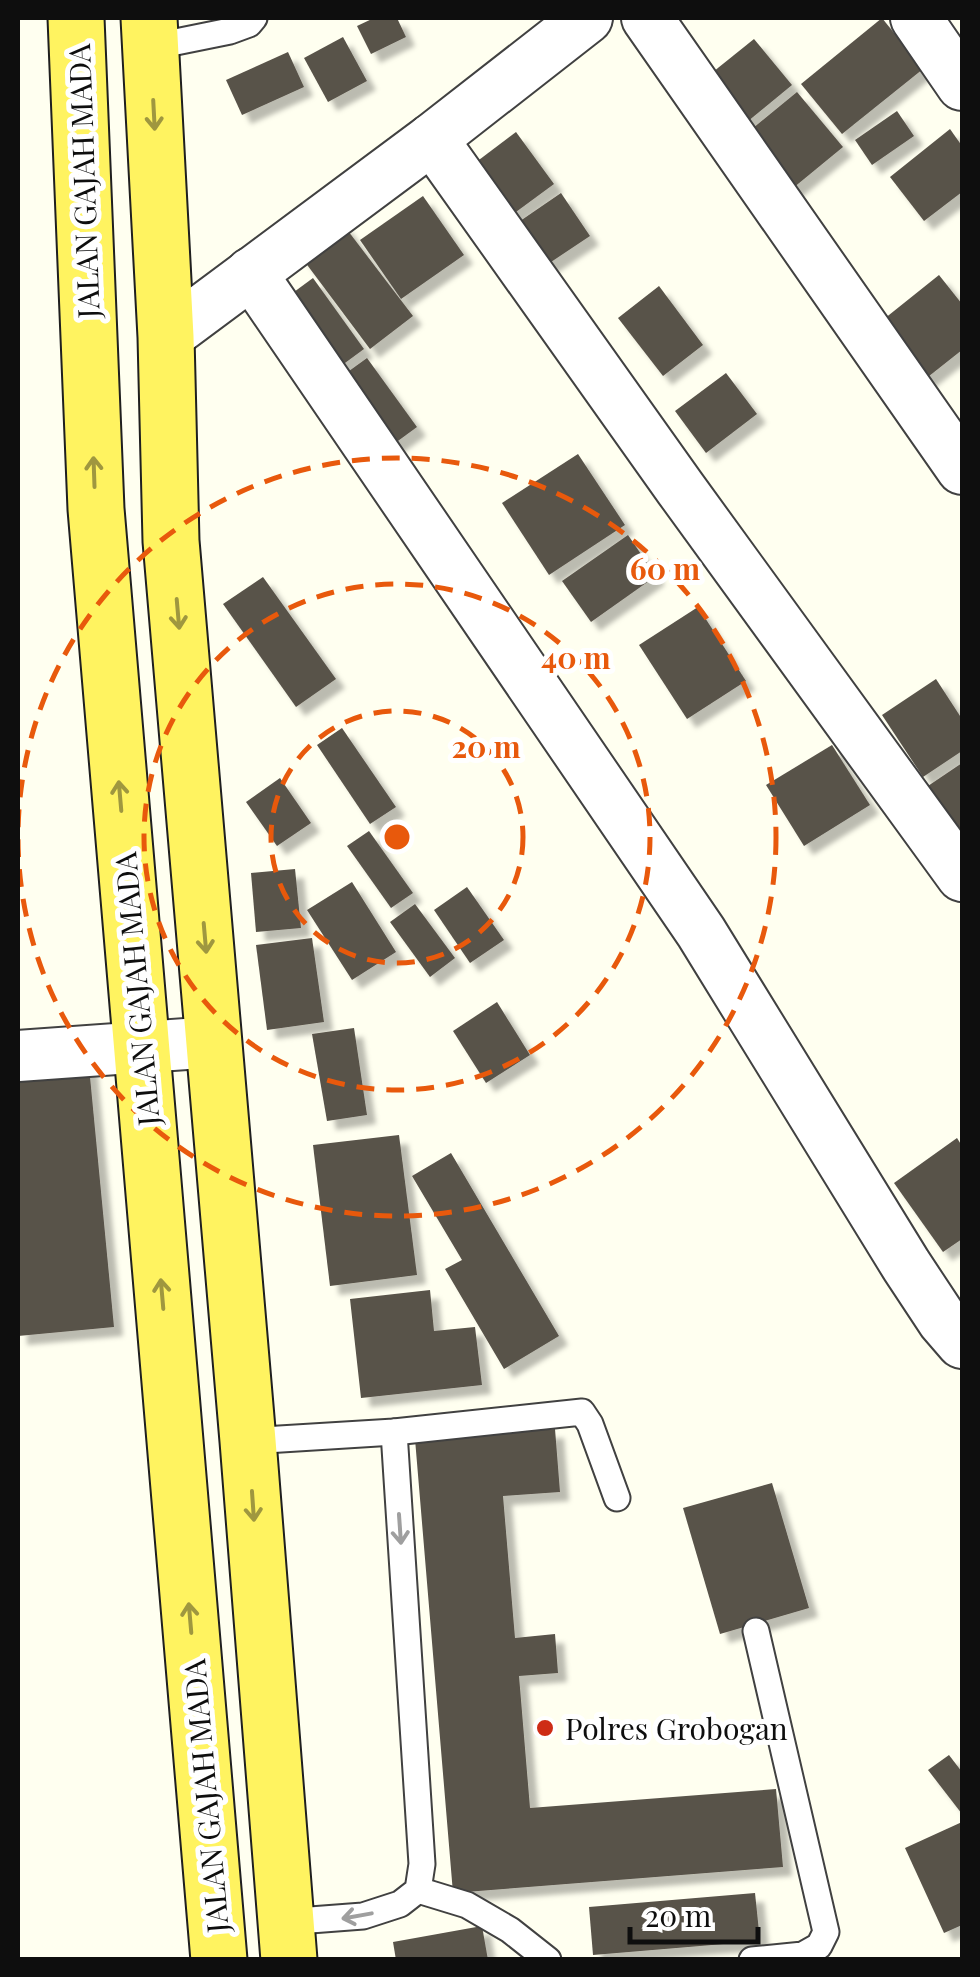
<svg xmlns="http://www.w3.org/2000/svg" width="980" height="1977" viewBox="0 0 980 1977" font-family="'Playfair Display',serif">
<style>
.building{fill:#585249;filter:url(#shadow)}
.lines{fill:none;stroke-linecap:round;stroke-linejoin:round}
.service-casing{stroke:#414141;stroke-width:29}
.minor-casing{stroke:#414141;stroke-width:54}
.primary-casing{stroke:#1f1f1f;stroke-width:59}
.service{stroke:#fff;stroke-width:25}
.minor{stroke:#fff;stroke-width:50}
.primary{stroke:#fff360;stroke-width:55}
.oneway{stroke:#9f973f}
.oneway2{stroke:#9f9f9f}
.ring{fill:none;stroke:#e8590c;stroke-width:5;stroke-dasharray:18 12}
.poi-dot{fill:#ce2c16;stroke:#fff;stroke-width:4}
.labels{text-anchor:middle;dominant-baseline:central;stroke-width:10;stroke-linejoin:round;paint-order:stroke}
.street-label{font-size:30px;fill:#0e0e0e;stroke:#fff}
.poi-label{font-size:30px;fill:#0e0e0e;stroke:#fff;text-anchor:start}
.centre{fill:#e8590c;stroke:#fff;stroke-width:5}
.ring-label{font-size:30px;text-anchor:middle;font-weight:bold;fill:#e8590c;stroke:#fff;stroke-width:10;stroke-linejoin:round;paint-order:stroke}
</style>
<defs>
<filter id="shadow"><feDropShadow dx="9" dy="9" stdDeviation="2.5" flood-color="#0004"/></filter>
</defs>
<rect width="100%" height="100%" fill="#fffff0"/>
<g class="building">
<polygon points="374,18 397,18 406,37 371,54 357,26"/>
<polygon points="882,18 923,69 842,134 801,84"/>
<polygon points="343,37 367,81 328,102 304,58"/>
<polygon points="754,39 792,85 736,131 698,84"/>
<polygon points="288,52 304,87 242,115 226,80"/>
<polygon points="797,92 843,147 787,193 741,138"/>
<polygon points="897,111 914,136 872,165 855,140"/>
<polygon points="950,129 962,146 962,192 924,221 890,177"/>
<polygon points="516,132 554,184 501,223 463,172"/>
<polygon points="561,193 590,236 536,272 507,230"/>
<polygon points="423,196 464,255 401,299 360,240"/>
<polygon points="342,223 413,316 370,349 299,254"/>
<polygon points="939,275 962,304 962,350 919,384 874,327"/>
<polygon points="313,278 364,349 330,374 279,303"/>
<polygon points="659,286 703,345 663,376 618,318"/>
<polygon points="367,358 417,427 387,449 338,379"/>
<polygon points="726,373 757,414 706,453 675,411"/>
<polygon points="578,454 625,525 549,575 502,503"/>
<polygon points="628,535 656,576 591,622 562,581"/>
<polygon points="263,577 336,679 296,707 223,604"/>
<polygon points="698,607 746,681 687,719 639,645"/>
<polygon points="936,679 962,719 962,751 923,777 882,715"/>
<polygon points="342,728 396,807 370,824 317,745"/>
<polygon points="832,745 870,805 804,846 766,785"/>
<polygon points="962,763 962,842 925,788"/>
<polygon points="280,778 311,823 277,846 246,802"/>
<polygon points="369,831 413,893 391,908 347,846"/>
<polygon points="295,869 301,928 256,932 251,873"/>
<polygon points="352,882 396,952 352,980 307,910"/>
<polygon points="467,887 504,940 470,963 434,910"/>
<polygon points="415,904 455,958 430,977 390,922"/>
<polygon points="312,938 324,1022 267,1030 256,945"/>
<polygon points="497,1002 530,1055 486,1083 453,1031"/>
<polygon points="354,1028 367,1115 327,1121 312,1034"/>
<polygon points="88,1056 114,1327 18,1336 18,1062"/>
<polygon points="399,1135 417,1275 330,1286 313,1145"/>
<polygon points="957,1138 962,1146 962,1239 943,1252 894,1183"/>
<polygon points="451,1153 559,1336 504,1369 445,1269 462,1260 412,1176"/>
<polygon points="430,1290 434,1331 475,1327 482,1385 361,1398 350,1299"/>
<polygon points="555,1429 560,1492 503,1496 515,1638 555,1634 558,1673 519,1676 530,1808 776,1789 783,1867 453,1893 415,1439"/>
<polygon points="772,1483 809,1608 720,1634 683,1508"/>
<polygon points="949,1755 962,1772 962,1814 928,1770"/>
<polygon points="962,1822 962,1925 944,1933 905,1848"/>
<polygon points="755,1893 760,1941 593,1955 589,1907"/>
<polygon points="482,1926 488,1960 396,1960 393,1942"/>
</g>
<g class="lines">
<defs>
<g id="service">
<polyline points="151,47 230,31 249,24 254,18"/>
<polyline points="248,1441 394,1432 582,1412 590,1424 617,1498"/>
<polyline points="418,1890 467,1905 510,1930 548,1960"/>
<polyline points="284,1922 363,1916 400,1904 418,1890 422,1864 394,1432"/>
<polyline points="752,1960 803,1955 819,1946 826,1932 756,1631"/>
</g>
<g id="minor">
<polyline points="647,18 962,469"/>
<polyline points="916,18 962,85"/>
<polyline points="432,139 680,488 962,876"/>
<polyline points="251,273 701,932 906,1265 943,1321 962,1343"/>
<polyline points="166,337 432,139 587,18"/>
<polyline points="18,1056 214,1042"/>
</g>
<g id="primary">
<polyline points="76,18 96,509 219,1960"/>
<polyline points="149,18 166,337 171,541 248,1441 289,1960"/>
</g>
</defs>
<use href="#service" class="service-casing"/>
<use href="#minor" class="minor-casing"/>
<use href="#primary" class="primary-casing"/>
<use href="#service" class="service"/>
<use href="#minor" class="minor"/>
<use href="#primary" class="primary"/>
</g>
<defs><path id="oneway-shaft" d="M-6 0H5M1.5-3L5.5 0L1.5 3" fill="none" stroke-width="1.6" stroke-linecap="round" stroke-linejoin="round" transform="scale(2.5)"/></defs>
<g class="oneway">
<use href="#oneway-shaft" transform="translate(154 115) rotate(87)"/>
<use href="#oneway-shaft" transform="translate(94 472) rotate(-92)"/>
<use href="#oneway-shaft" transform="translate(178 614) rotate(85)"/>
<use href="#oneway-shaft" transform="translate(120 796) rotate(-95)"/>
<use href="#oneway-shaft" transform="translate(205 938) rotate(85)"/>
<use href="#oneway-shaft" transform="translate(162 1294) rotate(-95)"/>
<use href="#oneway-shaft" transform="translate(253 1506) rotate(86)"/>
<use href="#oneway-shaft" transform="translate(190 1618) rotate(-95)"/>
</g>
<g class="oneway2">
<use href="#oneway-shaft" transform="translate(400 1529) rotate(86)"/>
<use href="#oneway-shaft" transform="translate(357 1916) rotate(170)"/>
</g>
<g class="ring">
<circle cx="397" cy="837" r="126"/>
<circle cx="397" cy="837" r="253"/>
<circle cx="397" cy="837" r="379"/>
</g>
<circle class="poi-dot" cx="545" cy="1728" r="10"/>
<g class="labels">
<g class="street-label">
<text transform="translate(83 181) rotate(-92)">JALAN GAJAH MADA</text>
<text transform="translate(136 989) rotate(-95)">JALAN GAJAH MADA</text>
<text transform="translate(205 1796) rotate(-95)">JALAN GAJAH MADA</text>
</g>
<g class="poi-label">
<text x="565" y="1728">Polres Grobogan</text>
</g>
</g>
<circle cx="397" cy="837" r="15" class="centre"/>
<g class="ring-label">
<text x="665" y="580">60 m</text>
<text x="576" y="669">40 m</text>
<text x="486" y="758">20 m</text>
</g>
<rect width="980" height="1977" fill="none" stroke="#0e0e0e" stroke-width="40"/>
<path d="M630 1927v15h128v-15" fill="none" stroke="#0e0e0e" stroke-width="5"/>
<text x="645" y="1927" font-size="30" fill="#0e0e0e" stroke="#ffffff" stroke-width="8" paint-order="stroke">20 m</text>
</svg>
